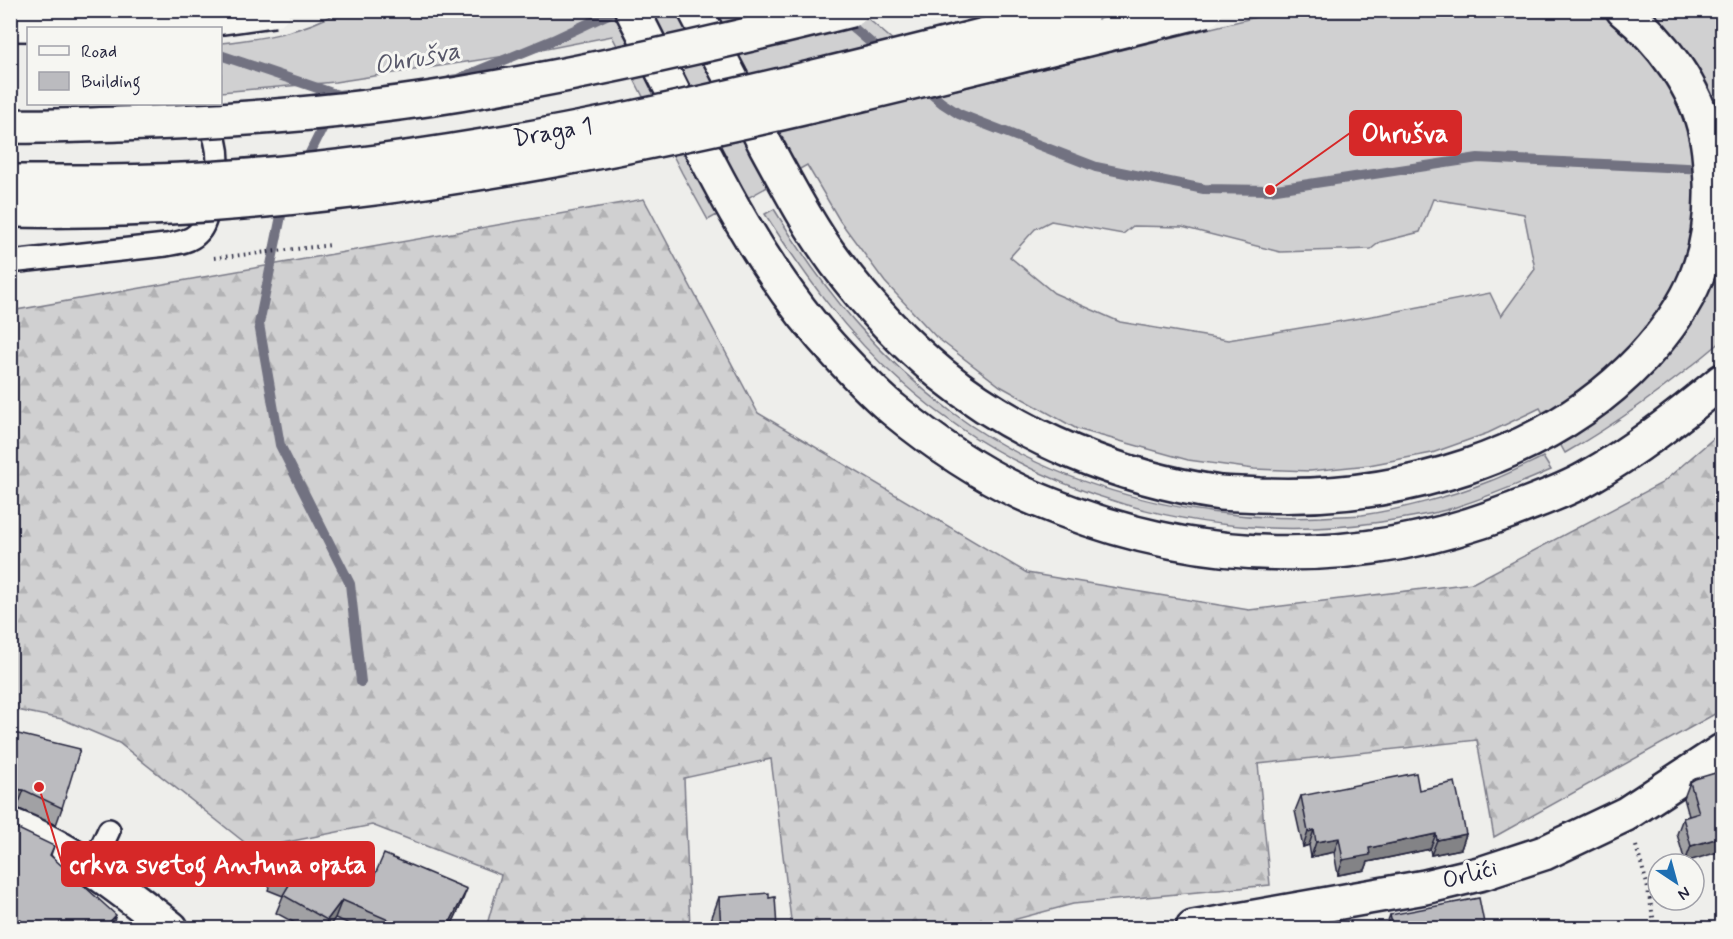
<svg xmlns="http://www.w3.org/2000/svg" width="1733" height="939" viewBox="0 0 1733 939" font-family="Mynerve,sans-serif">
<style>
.grass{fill:#d0d0d1;stroke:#797986;stroke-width:1.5;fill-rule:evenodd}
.forest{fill:url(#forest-firs);stroke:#797986;stroke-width:1.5}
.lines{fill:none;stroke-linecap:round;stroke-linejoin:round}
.stream{stroke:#727281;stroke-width:10}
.service-casing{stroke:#22223b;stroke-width:26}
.tertiary-casing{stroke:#22223b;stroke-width:38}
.trunk-casing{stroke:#22223b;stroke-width:38}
.path{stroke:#22223b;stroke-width:4;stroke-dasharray:1.5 4.5;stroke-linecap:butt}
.service{stroke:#f6f6f2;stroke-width:21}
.tertiary{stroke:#f6f6f2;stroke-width:33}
.trunk{stroke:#f6f6f2;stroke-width:33}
.trunk-bridge-casing{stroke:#22223b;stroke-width:38;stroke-linecap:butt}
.trunk-bridge{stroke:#f6f6f2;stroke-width:33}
.wall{fill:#a1a1a4;stroke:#22223b;stroke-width:1.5}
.shaded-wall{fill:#838386;stroke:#22223b;stroke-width:1.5}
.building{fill:#bbbbbf;stroke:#22223b;stroke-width:1.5}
.labels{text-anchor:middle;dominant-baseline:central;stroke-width:6;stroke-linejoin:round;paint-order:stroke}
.street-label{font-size:24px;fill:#22223b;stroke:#f6f6f2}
.water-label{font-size:26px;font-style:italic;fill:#575769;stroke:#f6f6f2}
.leader{fill:none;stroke:#d62828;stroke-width:2}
.callout-dot{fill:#d62828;stroke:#f6f6f2;stroke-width:2}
.callout{fill:#d62828;stroke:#d62828;stroke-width:2}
.callout-label{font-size:26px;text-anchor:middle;font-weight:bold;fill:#fff}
</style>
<defs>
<pattern id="forest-firs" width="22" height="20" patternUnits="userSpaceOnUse" patternTransform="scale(1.5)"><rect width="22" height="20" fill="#d0d0d1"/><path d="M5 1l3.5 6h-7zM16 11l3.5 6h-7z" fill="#b2b2b4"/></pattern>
</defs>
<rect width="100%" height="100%" fill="#eeeeeb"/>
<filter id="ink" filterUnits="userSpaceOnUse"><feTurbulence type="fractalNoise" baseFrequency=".0167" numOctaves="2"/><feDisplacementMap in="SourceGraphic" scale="12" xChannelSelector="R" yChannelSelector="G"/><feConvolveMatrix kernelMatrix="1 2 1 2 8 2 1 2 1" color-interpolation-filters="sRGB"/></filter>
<g filter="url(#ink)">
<g class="grass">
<path d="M340,11H859L952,91L1281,11H1722V341C1671,384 1623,420 1565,453L1540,408L1488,433L1432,453L1369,465L1310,471L1254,469L1188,460L1077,429L1000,386L936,337L885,282L840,221L807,165L708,220L682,173L612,36L531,52L335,82L221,92V43C261,39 304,32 340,11ZM1433,199L1524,214L1535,269L1501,316L1490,293L1378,315L1228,340L1120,322L1054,293L1010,257L1035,229L1051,221L1123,234L1133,226L1182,227L1280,252L1371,249L1380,242L1420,232Z"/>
<path d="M774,209C823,290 877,356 953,413C1054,488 1197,523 1322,517C1335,516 1349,516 1362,515C1400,510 1455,495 1490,481C1508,474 1526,465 1543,457L1551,470C1519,484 1487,497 1453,508C1430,515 1405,518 1381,522C1209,547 1030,497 900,381C846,334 804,274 765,214Z"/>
</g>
<polygon class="forest" points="644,199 758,413 1027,573 1249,610 1473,583 1662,483 1722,431 1722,710 1494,837 1477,740 1258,764 1270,885 1073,904 983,928 792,928 771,759 684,778 690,928 486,928 501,875 372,825 253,849 119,743 62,719 11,709 11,311"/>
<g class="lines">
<g class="stream">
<polyline points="842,18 885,55"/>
<polyline points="220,55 338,95 347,94"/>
<polyline points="451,80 458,79 553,40 617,10"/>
<polyline points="922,86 942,103 959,114 1096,167 1204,189 1270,190 1478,158 1707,169"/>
<polyline points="304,165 328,117"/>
<polyline points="286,203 282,211 259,324 280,445 350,584 361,682"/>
</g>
<defs>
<g id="service">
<path d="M10,262L166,245C177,243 189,242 197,234C204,228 206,217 209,209C218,179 224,151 208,122C204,115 200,108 194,104"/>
<polyline points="91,869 109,830"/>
</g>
<g id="tertiary">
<path d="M10,825C70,847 122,890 171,928"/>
<polyline points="1193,928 1425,887 1483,873 1544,853 1626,814 1722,751"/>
</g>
<g id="trunk">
<path d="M632,10C693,129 747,258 839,356C856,374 874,394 894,410C933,442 977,472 1022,493C1035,499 1048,504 1061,509C1207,566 1363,568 1510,511C1535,501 1563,492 1587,478C1635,451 1679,416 1722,381"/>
<path d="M695,10C719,56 743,101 766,146C788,186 809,227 836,263C867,304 902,342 941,374C1020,438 1120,478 1220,493C1233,494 1246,494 1260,495C1396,501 1547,459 1642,358C1664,334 1684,308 1696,278C1708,248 1712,216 1711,183C1710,167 1710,151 1706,135C1697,88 1661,40 1623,10"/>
</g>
</defs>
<use href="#service" class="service-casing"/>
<use href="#tertiary" class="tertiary-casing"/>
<use href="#trunk" class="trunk-casing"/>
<g class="path">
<polyline points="214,258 332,245"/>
<polyline points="1636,846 1647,884 1655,928"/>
</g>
<use href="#service" class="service"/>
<use href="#tertiary" class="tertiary"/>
<use href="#trunk" class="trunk"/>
<defs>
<g id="trunk-bridge">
<polyline points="10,24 167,25 273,10"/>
<path d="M10,126C47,127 83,125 119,124C242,121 367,111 488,89C610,68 730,40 851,10"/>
<path d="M10,182C85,182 160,183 235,177C524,155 805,80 1084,10"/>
<path d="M10,210C419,218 813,105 1206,10"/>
</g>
</defs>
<use href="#trunk-bridge" class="trunk-bridge-casing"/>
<use href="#trunk-bridge" class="trunk-bridge"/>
</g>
<g class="wall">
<polygon points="10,732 62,808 56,825 17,808 10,807"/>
<polygon points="1722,771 1685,862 1677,834 1683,818 1689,816 1684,798 1690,782"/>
<polygon points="1419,790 1466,834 1461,849 1431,855 1430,849 1368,862 1365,870 1338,875 1334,852 1311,857 1309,845 1303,847 1295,811 1301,796"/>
<polygon points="54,846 51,855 111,928 10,928"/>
<polygon points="274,872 355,877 373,879 460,907 450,928 360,928 335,918 328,928 304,928 276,913 283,896 268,890"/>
<polygon points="719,897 769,898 777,928 711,928 711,920"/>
<polygon points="1390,915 1485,928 1385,928"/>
</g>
<g class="shaded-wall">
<polygon points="15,789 24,790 17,808 10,807 10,791"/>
<polygon points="1314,830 1309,845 1303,847 1308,832"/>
<polygon points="1436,834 1430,849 1368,862 1365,870 1338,875 1343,860 1369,848"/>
<polygon points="1466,834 1461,849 1431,855 1437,840"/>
<polygon points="1722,837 1722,851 1685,862 1691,846"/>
<polygon points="1339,838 1334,852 1311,857 1316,842"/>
<polygon points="467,889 460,907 450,928 447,928"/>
<polygon points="342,900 335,918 328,928 324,928 327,920"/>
<polygon points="116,915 111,928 104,928"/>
<polygon points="20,919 17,928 12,928"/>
</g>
<g class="building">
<polygon points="10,732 80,749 62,808 24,790 15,789 10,791"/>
<polygon points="1722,771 1722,837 1691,846 1683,818 1699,813 1690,782 1695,779"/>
<polygon points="1416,773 1419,790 1455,782 1466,834 1437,840 1436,834 1369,848 1370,855 1343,860 1339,838 1316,842 1314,830 1308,832 1301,796"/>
<polygon points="10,825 54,846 50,855 116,915 104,928 27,928 20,919 12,928 10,928"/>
<polygon points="283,849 355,877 358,872 373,879 384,854 467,889 447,928 407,928 342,900 327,920 283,895 292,880 274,872"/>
<polygon points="769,893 769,898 775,897 777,928 721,928 719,897"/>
<polygon points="1479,898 1485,928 1393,928 1390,915"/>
</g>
</g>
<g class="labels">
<g class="street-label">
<text transform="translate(553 133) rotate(-10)">Draga 1</text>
<text transform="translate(1470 875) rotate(-15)">Orlići</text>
</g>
<g class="water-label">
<text transform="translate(417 59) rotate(-11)">Ohrušva</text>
</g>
</g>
<path class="leader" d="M1270 190L1350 133M39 787L62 864"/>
<g class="callout-dot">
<circle cx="1270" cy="190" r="6"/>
<circle cx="39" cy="787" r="6"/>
</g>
<g class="callout">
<rect x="1350" y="111" width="111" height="44" rx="6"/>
<rect x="62" y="842" width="312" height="44" rx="6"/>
</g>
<g class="callout-label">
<text x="1405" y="142">Ohrušva</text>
<text x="218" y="873">crkva svetog Antuna opata</text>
</g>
<rect width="1733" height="939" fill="none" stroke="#f6f6f2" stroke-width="36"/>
<rect x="18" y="18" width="1697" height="903" fill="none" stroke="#22223b" stroke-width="2" filter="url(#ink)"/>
<rect x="27" y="27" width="195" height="78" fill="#f6f6f2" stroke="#a1a1a9" stroke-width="1.5"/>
<rect x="39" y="46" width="30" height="9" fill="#f6f6f2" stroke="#a1a1a9" stroke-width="1.5"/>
<text x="81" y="57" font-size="18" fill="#22223b">Road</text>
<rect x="39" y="72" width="30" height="18" fill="#bbbbbf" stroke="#a1a1a9" stroke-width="1.5"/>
<text x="81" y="87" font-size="18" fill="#22223b">Building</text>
<g transform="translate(1676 882) rotate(144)"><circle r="28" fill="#f6f6f2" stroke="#a1a1a9" stroke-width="1.5"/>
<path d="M0-4.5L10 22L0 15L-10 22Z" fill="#1f6fb2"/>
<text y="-9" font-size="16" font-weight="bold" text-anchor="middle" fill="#22223b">N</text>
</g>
</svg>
